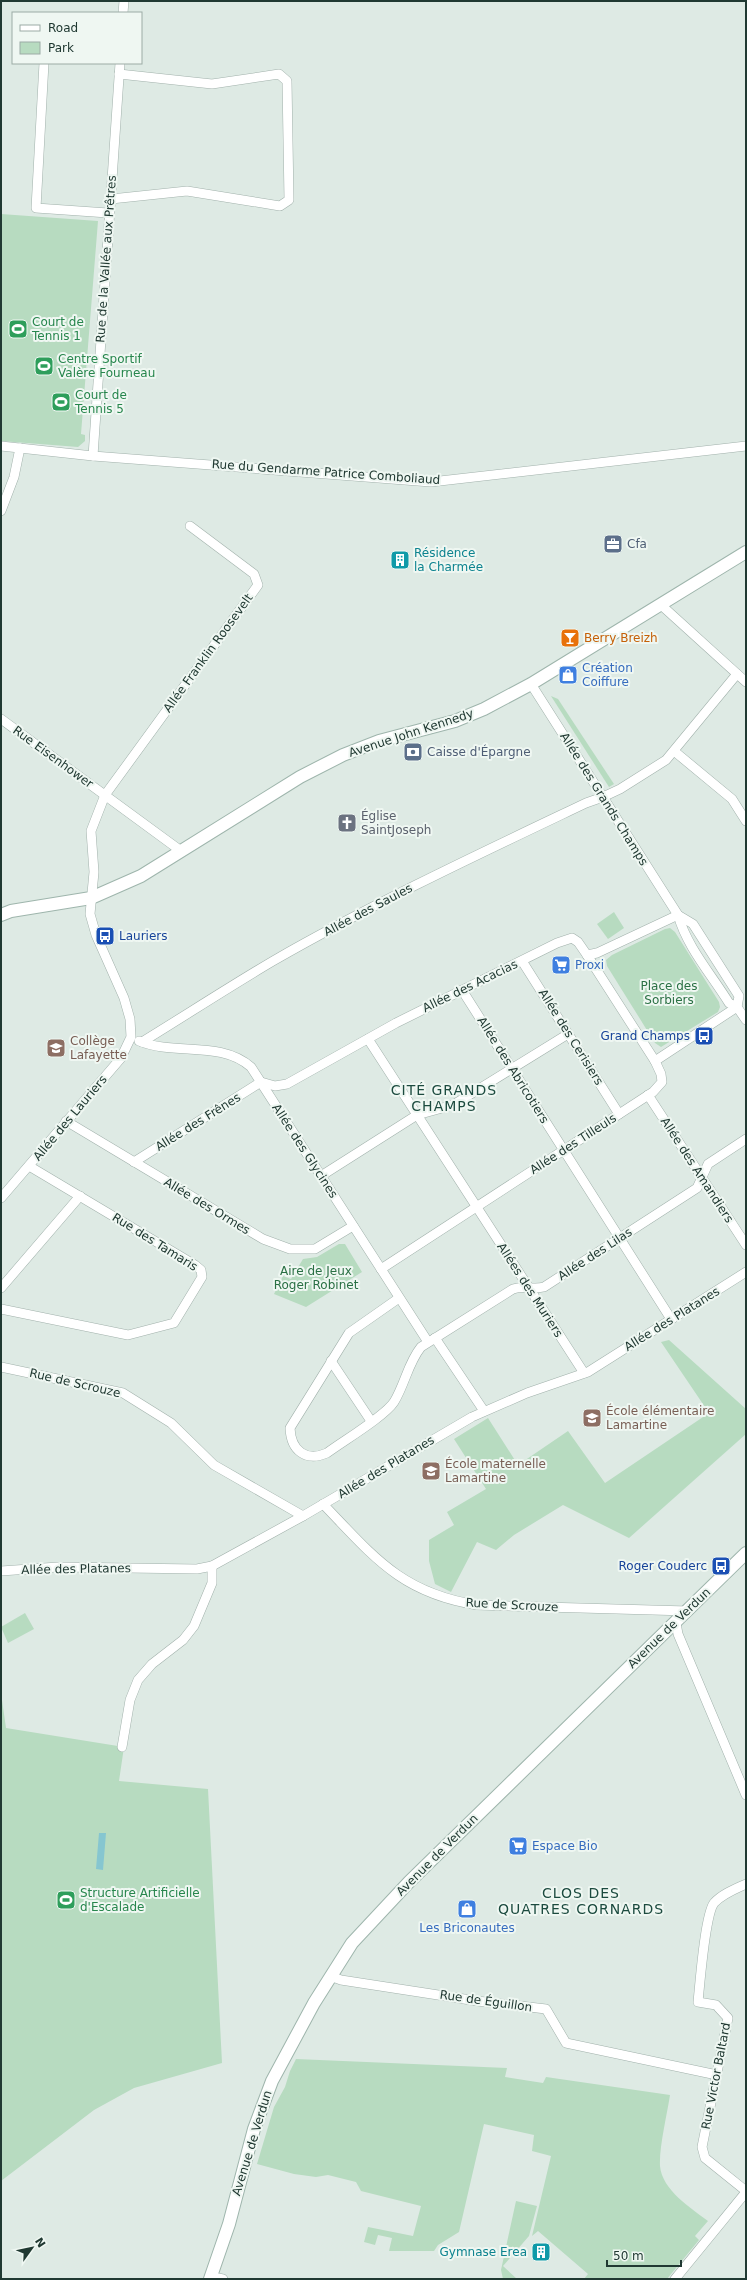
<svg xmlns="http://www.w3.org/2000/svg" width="747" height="2280" viewBox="0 0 747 2280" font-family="'DejaVu Sans',sans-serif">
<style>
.green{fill:#b7dbc0}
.water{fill:#86c6d0}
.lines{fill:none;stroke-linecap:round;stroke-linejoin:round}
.minor-casing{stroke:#a1b1ab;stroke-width:10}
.secondary-casing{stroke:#9eb5ac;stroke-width:14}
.minor{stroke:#fff;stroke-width:9}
.secondary{stroke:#fff;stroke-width:12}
.labels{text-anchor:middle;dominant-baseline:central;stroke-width:4;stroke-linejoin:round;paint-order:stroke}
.street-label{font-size:12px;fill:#203932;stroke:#eff7f2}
.leisure-label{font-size:12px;fill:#27864d;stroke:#eff7f2;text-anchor:start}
.service-label{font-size:12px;fill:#4e5e75;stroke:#eff7f2;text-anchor:start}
.culture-label{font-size:12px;fill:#0d838f;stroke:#eff7f2;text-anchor:start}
.food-label{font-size:12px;fill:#c56008;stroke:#eff7f2;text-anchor:start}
.shop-label{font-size:12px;fill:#366cbe;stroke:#eff7f2;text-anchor:start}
.worship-label{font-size:12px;fill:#5b616d;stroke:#eff7f2;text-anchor:start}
.transit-label{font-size:12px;fill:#164399;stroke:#eff7f2;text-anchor:end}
.park-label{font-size:12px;fill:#2a7044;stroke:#eff7f2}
.education-label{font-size:12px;fill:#785e54;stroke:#eff7f2;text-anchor:start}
.quarter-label{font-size:14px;letter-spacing:1px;fill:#1c4b3f;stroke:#eff7f2}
</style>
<rect width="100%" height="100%" fill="#deeae4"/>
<g class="green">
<polygon points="1,214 98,221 81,434 85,435 85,441 78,447 1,441"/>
<polygon points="551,696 558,699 614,784 609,787"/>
<polygon points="614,912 624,928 608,939 597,924"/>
<polygon points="670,928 675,932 719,1002 720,1007 718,1012 661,1047 655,1043 607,966 606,960 612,955 665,929"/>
<polygon points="339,1244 345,1244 362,1272 306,1307 274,1294 283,1276 291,1279 303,1259 317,1257"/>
<polygon points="669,1340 746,1409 746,1434 629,1538 563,1505 514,1535 496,1550 477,1542 451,1592 435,1584 429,1561 429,1540 454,1525 447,1512 486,1489 454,1439 488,1418 518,1465 568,1431 605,1483 709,1413 661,1342"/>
<polygon points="25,1613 34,1629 8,1643 1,1627"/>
<polygon points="1,1693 6,1728 124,1747 119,1781 208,1789 222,2063 134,2088 94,2110 1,2181"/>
<path d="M296,2059L507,2068L505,2077L543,2083L546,2077L670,2095C667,2115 659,2147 660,2166C662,2190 691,2208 708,2221L695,2236L699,2240L667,2279H584L588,2274L538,2231L532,2236L551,2156L532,2151L534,2135L484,2124L459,2232L438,2245L434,2251H389L392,2238L378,2235L375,2245L364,2242L368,2227L413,2236L421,2206L361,2191L356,2182L328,2175L316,2177L294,2174L257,2164L274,2107L285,2087L290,2071Z"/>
<polygon points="516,2201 537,2206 529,2236 503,2266 517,2279 503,2279 501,2270"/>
</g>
<polygon class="water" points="99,1833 106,1833 103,1870 96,1869"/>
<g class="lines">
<defs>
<g id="minor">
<polyline points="123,13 124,1"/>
<polyline points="44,63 36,208 108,213"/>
<polyline points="111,199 187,191 280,206 289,200 287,81 279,74 212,84 119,74"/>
<polyline points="1,446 93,456 431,482 746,446"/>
<polyline points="93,456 120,63"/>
<polyline points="1,511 14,477 20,448"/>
<polyline points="660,604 746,682"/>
<path d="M531,684L678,915C687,947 711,974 729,1003L737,1007L746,1020"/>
<polyline points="1,719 181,851"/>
<polyline points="674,751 732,799 746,821"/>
<polyline points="678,915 693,924 739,996 737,1007"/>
<polyline points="587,955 655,1061"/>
<polyline points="522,961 619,1114"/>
<polyline points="462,990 671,1319"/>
<polyline points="368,1039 584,1373"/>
<path d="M139,1041C175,1056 221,1040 251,1067L428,1342"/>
<path d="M142,1042C186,1015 229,987 273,961C374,903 481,853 586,803L603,797L620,789L666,760L737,674"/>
<polyline points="648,1095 746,1245"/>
<polyline points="66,1121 263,1239 290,1249 315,1249 353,1226"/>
<polyline points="134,1162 261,1082 275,1086 287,1084 396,1023 557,943 572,938 578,942 587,955 597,953 678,915"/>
<polyline points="321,1176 417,1115 453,1105 568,1034"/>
<polyline points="1,1198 121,1058 131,1037 130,1019 124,998 96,935 90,914 94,872 91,831 105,795 258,585 254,574 190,526"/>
<polyline points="381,1269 653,1092 662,1082 661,1074 655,1061 737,1007"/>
<polyline points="1,1288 80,1196"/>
<path d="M399,1298L349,1333L290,1428C291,1451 306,1462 327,1453C343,1441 384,1417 394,1402C405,1384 408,1363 421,1347L513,1289C524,1285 533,1290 544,1287L697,1188L708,1164L746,1139"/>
<polyline points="1,1309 128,1335 174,1323 202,1277 201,1270 195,1265 29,1166"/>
<polyline points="435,1338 484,1411"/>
<polyline points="331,1361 371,1421"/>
<polyline points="1,1367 123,1393 171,1423 214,1465 303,1516"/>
<path d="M323,1504C374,1557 401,1593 477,1605L688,1611"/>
<polyline points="1,1571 58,1567 197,1569 212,1566 303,1516 472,1417 527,1393 588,1372 746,1272"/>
<polyline points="676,1623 678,1634 746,1795"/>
<polyline points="122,1747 130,1700 138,1680 152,1664 183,1640 194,1626 212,1583 212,1566"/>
<path d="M746,1884C735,1889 722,1894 714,1903C705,1915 700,1983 698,2002L716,2005L728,2018L702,2147L705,2158L746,2191"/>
<polyline points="330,1976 341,1980 477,2001 546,2009 566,2043 717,2075"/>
<polyline points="218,2278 223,2279"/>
<polyline points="675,2279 746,2192"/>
</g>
<g id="secondary">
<polyline points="1,915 11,911 91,898 141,876 300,777 343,755 379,741 455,721 484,709 531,684 746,552"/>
<polyline points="210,2279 229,2224 254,2129 272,2081 314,2003 352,1943 409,1882 746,1553"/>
</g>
</defs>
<use href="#minor" class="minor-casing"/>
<use href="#secondary" class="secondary-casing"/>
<use href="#minor" class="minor"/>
<use href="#secondary" class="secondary"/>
</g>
<defs>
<symbol id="stadium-square" viewBox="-11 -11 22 22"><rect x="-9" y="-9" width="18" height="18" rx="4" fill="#2e9e5b" stroke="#eff7f2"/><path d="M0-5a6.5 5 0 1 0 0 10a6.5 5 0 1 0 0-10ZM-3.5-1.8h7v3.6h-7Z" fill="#fff"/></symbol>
<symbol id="office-square" viewBox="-11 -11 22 22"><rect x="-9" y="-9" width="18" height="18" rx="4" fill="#5c6f8a" stroke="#eff7f2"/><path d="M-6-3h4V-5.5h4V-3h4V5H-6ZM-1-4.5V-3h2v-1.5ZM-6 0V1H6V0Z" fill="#fff"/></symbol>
<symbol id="building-square" viewBox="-11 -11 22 22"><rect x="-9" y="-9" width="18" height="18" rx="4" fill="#0f9aa8" stroke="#eff7f2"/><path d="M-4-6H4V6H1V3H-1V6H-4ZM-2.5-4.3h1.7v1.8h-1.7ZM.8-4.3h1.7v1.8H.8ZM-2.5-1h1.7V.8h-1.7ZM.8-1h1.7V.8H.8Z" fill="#fff"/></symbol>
<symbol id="bar-square" viewBox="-11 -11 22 22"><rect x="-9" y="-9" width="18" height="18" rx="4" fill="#e8710a" stroke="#eff7f2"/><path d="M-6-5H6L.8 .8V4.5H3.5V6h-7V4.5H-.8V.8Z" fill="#fff"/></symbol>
<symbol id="shop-square" viewBox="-11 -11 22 22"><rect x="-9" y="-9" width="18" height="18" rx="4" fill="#3f7fe0" stroke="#eff7f2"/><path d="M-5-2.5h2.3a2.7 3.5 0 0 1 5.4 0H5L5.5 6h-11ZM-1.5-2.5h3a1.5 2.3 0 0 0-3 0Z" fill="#fff"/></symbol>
<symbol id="bank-square" viewBox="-11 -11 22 22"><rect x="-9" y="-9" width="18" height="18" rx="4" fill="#5c6f8a" stroke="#eff7f2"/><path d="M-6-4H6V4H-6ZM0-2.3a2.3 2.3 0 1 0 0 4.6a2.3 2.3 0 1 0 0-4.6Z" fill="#fff"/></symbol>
<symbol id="church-square" viewBox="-11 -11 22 22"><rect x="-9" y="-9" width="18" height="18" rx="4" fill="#6b7280" stroke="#eff7f2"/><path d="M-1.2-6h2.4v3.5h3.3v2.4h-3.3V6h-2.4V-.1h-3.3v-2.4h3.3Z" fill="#fff"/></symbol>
<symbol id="bus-square" viewBox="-11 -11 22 22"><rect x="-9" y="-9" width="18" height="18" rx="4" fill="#1a4fb4" stroke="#eff7f2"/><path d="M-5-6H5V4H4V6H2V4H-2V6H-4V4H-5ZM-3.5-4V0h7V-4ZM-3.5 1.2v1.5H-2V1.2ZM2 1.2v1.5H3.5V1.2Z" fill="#fff"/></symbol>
<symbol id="supermarket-square" viewBox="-11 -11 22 22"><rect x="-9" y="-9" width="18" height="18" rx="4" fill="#3f7fe0" stroke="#eff7f2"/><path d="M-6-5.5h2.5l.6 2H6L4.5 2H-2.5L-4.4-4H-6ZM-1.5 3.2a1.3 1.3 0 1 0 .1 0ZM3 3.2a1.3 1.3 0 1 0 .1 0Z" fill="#fff"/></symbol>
<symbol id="school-square" viewBox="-11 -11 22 22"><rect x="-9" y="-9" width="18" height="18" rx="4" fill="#8d6e63" stroke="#eff7f2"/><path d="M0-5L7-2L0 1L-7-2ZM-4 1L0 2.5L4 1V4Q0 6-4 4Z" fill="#fff"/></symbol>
</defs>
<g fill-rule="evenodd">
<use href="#stadium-square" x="7" y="318" width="22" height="22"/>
<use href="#stadium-square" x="33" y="355" width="22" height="22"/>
<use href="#stadium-square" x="50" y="391" width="22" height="22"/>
<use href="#office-square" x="602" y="533" width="22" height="22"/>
<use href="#building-square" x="389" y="549" width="22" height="22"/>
<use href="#bar-square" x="559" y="627" width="22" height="22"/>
<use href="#shop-square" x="557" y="664" width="22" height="22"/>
<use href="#bank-square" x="402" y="741" width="22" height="22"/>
<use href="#church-square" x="336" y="812" width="22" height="22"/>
<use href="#bus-square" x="94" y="925" width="22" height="22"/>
<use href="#supermarket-square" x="550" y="954" width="22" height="22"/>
<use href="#bus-square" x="693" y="1025" width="22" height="22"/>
<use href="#school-square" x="45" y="1037" width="22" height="22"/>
<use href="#school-square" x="581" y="1407" width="22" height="22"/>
<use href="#school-square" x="420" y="1460" width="22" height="22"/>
<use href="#bus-square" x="710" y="1555" width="22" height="22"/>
<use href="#supermarket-square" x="507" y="1835" width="22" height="22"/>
<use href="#stadium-square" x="55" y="1889" width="22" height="22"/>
<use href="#shop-square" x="456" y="1898" width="22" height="22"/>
<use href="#building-square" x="530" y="2241" width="22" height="22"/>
</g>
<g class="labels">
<g class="street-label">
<text transform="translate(106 259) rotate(-86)">Rue de la Vallée aux Prêtres</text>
<text transform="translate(326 472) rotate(4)">Rue du Gendarme Patrice Comboliaud</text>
<text transform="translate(208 653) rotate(-54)">Allée Franklin Roosevelt</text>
<text transform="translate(411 733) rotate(-18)">Avenue John Kennedy</text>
<text transform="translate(53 757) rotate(36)">Rue Eisenhower</text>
<text transform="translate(604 799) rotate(58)">Allée des Grands Champs</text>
<text transform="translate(368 910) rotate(-28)">Allée des Saules</text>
<text transform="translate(470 986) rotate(-26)">Allée des Acacias</text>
<text transform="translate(571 1037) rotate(58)">Allée des Cerisiers</text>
<text transform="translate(513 1070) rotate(58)">Allée des Abricotiers</text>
<text transform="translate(70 1118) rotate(-50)">Allée des Lauriers</text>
<text transform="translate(198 1122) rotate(-32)">Allée des Frênes</text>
<text transform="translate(573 1144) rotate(-33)">Allée des Tilleuls</text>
<text transform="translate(305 1151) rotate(57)">Allée des Glycines</text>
<text transform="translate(697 1170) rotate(57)">Allée des Amandiers</text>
<text transform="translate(207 1206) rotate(31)">Allée des Ormes</text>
<text transform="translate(155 1242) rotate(32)">Rue des Tamaris</text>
<text transform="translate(595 1254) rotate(-33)">Allée des Lilas</text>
<text transform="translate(530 1290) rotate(57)">Allées des Muriers</text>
<text transform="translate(672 1319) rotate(-32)">Allée des Platanes</text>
<text transform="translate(75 1383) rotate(13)">Rue de Scrouze</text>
<text transform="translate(386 1467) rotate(-31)">Allée des Platanes</text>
<text transform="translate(76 1569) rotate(-1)">Allée des Platanes</text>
<text transform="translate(512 1605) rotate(3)">Rue de Scrouze</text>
<text transform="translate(669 1628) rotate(-44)">Avenue de Verdun</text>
<text transform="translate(437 1855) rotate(-45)">Avenue de Verdun</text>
<text transform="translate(486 2001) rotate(8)">Rue de Éguillon</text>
<text transform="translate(716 2076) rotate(-79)">Rue Victor Baltard</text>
<text transform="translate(252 2143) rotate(-73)">Avenue de Verdun</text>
</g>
<g class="leisure-label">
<text x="32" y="322">Court de<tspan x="32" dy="14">Tennis 1</tspan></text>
<text x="58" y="359">Centre Sportif<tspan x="58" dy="14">Valère Fourneau</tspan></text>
<text x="75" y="395">Court de<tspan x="75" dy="14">Tennis 5</tspan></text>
<text x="80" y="1893">Structure Artificielle<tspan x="80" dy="14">d'Escalade</tspan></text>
</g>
<g class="service-label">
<text x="627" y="544">Cfa</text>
<text x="427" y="752">Caisse d'Épargne</text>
</g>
<g class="culture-label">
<text x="414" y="553">Résidence<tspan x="414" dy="14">la Charmée</tspan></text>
<text x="527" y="2252" text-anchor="end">Gymnase Erea</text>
</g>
<g class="food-label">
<text x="584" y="638">Berry Breizh</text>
</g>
<g class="shop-label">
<text x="582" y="668">Création<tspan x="582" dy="14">Coiffure</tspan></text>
<text x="575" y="965">Proxi</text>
<text x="532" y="1846">Espace Bio</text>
<text x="467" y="1928" text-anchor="middle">Les Briconautes</text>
</g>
<g class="worship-label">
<text x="361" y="816">Église<tspan x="361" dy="14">SaintJoseph</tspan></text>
</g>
<g class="transit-label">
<text x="119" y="936" text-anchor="start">Lauriers</text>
<text x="690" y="1036">Grand Champs</text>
<text x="707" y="1566">Roger Couderc</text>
</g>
<g class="park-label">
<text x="669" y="986">Place des<tspan x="669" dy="14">Sorbiers</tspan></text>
<text x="316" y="1271">Aire de Jeux<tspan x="316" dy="14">Roger Robinet</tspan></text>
</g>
<g class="education-label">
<text x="70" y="1041">Collège<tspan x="70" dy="14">Lafayette</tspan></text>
<text x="606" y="1411">École élémentaire<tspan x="606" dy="14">Lamartine</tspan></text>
<text x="445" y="1464">École maternelle<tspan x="445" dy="14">Lamartine</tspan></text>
</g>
<g class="quarter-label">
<text x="444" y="1090">CITÉ GRANDS<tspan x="444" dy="16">CHAMPS</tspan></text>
<text x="581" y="1893">CLOS DES<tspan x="581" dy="16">QUATRES CORNARDS</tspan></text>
</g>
</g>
<rect width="747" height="2280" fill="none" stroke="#203932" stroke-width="4"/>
<rect x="12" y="12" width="130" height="52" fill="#eff7f2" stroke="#9caba5"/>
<rect x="20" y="25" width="20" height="6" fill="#ffffff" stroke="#9caba5"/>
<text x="48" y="32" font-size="12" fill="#203932">Road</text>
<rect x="20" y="42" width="20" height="12" fill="#b7dbc0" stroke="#9caba5"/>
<text x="48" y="52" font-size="12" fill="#203932">Park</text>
<g transform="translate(32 2248) rotate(57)" stroke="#eff7f2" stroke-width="3" paint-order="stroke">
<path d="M0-3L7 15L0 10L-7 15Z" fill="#203932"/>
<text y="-6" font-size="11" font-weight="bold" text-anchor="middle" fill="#203932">N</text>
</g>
<path d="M607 2260v6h74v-6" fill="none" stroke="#203932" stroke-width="2"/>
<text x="613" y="2260" font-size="12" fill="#203932" stroke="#eff7f2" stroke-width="3" paint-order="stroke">50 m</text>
</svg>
